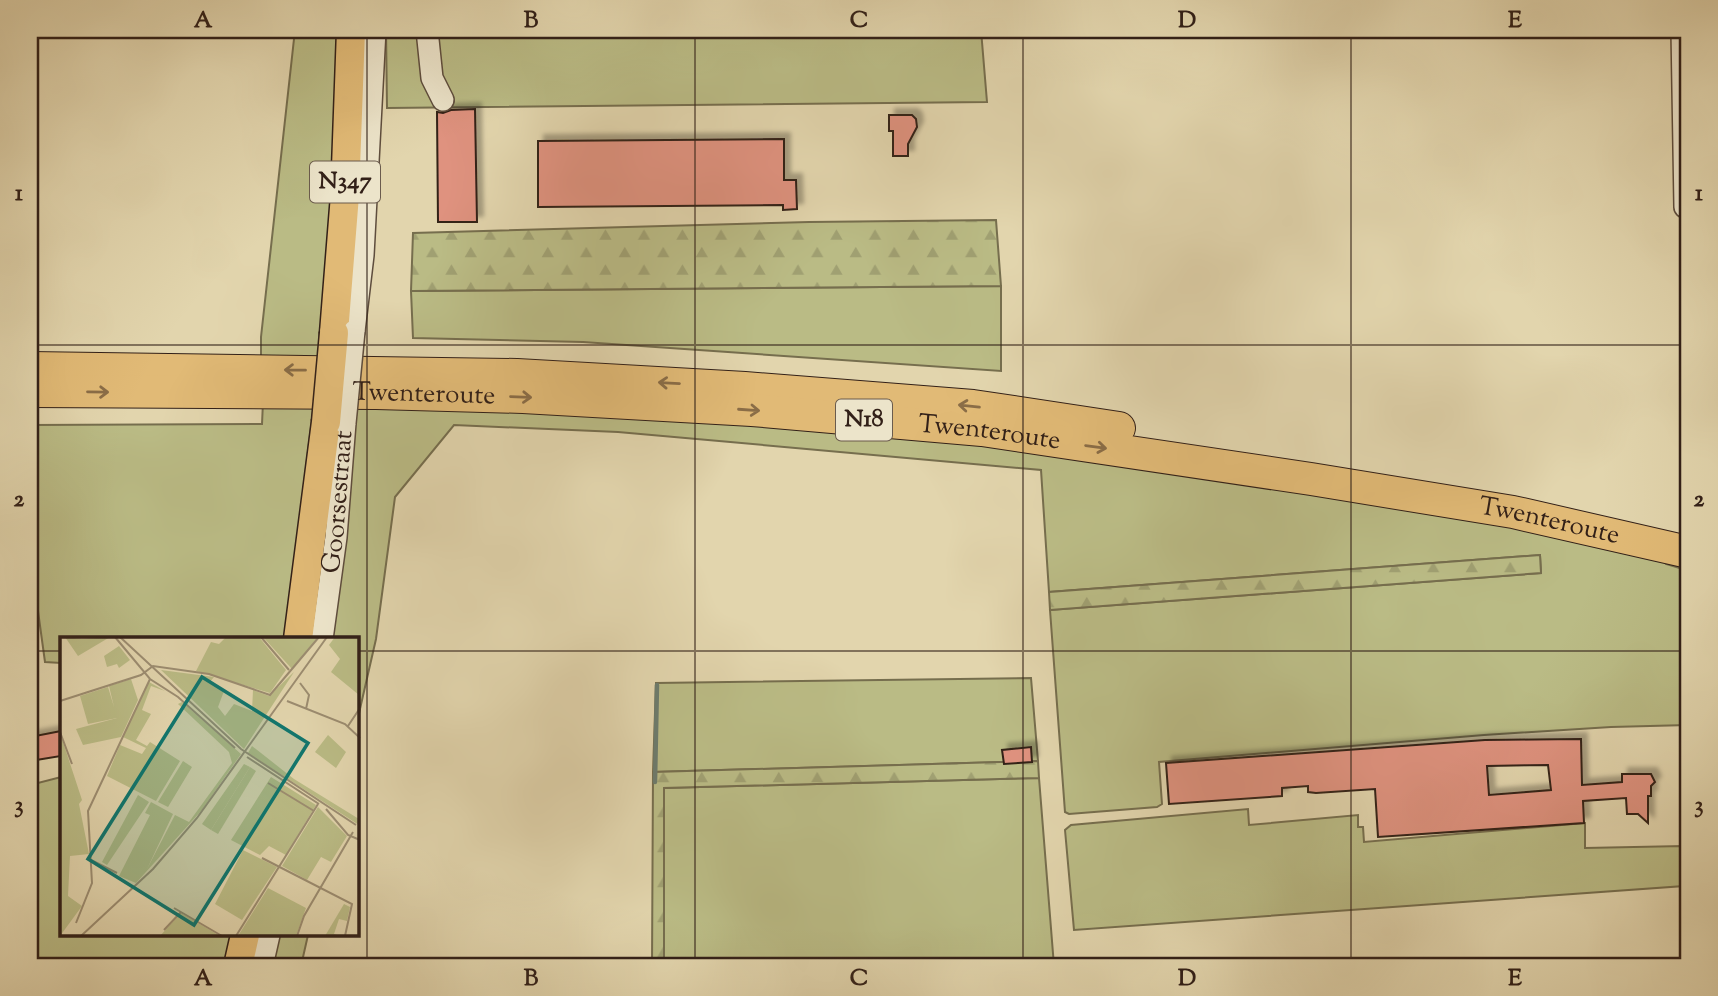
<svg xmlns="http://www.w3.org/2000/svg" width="1718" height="996" viewBox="0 0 1718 996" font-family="'Sorts Mill Goudy',serif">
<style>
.grass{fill:#babb85;stroke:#766e4e;stroke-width:2}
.forest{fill:url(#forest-firs);stroke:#766e4e;stroke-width:2}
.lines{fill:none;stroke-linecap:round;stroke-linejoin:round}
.stream{stroke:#6d7c6d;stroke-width:4.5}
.building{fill:#df927f;stroke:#322018;stroke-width:2;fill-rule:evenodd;filter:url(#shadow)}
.minor-casing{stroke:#5e4d3d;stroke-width:24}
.major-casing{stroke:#322018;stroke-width:31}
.highway-casing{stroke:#322018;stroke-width:34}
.minor{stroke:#ece4ca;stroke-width:21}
.major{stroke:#e1ba76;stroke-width:28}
.highway{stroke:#e1ba76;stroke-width:32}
.minor-bridge-casing{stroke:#5e4d3d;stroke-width:24;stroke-linecap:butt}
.major-bridge-casing{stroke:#322018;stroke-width:31;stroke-linecap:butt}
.minor-bridge{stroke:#ece4ca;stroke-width:21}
.major-bridge{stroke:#e1ba76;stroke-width:28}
.oneway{stroke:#8a6d47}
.grid{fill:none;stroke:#322018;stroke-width:2;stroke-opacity:0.55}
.labels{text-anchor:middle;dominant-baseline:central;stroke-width:5;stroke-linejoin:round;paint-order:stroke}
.shield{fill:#ece4ca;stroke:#6a5b4d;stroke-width:2}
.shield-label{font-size:24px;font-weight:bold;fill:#322018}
.street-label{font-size:26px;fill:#322018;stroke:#ece4ca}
.inset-road{fill:none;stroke:#9c8d71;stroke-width:2}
.view{fill:#0f766e;fill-opacity:0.15;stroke:#0f766e;stroke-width:3.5}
.inset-edge{fill:none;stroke:#322018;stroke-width:3.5}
.neatline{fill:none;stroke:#322018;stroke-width:2.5}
.grid-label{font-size:23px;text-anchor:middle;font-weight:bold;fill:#322018}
</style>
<defs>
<pattern id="forest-firs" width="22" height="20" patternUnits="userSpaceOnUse" patternTransform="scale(1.75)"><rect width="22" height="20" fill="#babb85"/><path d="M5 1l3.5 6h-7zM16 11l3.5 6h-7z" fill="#a0a072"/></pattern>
<filter id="shadow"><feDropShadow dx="6" dy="-6" stdDeviation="2" flood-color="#0004"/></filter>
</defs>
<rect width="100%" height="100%" fill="#e2d5ad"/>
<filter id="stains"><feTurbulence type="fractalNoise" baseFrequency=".00286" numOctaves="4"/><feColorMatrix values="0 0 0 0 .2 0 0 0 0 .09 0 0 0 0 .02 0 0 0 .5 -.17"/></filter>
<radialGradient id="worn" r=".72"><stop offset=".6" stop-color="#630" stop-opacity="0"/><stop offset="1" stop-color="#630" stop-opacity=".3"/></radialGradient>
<g class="grass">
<polygon points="295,30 338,30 335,145 319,363 261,362 261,337"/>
<polygon points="386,30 981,30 987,102 387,108"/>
<polygon points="1001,286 1001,371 583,342 413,338 411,291"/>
<polygon points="263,402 314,402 285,639 61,639 61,663 45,662 30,553 30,425 262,424"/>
<polygon points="494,406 1017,445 1523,527 1665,561 1666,564 1683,569 1683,604 1688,638 1688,725 1611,727 1484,735 1159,762 1162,804 1157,807 1069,814 1065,812 1050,610 1541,573 1540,555 1049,592 1041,470 618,432 454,425 395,497 376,639 357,722 357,639 330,639 356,408"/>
<polygon points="1031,678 1038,761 653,772 656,683"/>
<polygon points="61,777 61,935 233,935 226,966 30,966 30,785"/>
<polygon points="1039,778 1054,966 664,966 664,788"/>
<polygon points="1248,809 1249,825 1358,815 1358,827 1363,827 1364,842 1585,823 1585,848 1683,846 1684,886 1074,930 1065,830 1071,825"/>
<polygon points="275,935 308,935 301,966 269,966"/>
</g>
<g class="forest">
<polygon points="996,220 1001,286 411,291 413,233 809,222"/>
<polygon points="1540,555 1541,573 1050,610 1049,592"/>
<polygon points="1038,761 1039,778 664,788 664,966 652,966 653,772"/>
</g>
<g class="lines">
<polyline class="stream" points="655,782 657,685"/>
</g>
<g class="building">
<polygon points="475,109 477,222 438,222 437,112 443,113 451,110"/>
<polygon points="889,115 912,115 916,119 917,127 908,144 908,156 893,156 893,131 889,131"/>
<polygon points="784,139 784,180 796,180 797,209 783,210 783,205 538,207 538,141"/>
<polygon points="61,731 61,756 30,761 30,737"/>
<path d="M1581,739L1582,785L1622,782V774H1651L1655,782L1651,786V796H1648V823L1638,814H1627L1626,798L1583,801L1584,823L1378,837L1375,789L1316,793L1308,792V786L1282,788V796L1169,804L1166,763L1485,740ZM1548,765L1551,790L1489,795L1487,766Z"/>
<polygon points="1031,747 1032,762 1004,764 1002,750"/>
</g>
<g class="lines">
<defs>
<g id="minor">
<polyline points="427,30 432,78 443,100"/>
<polyline points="1682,30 1685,207"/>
<polyline points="354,331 363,255 375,30"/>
<path id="s1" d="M322,639L336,537L345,423"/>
<polyline points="262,966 269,935"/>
</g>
<g id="major">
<polyline points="334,333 345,195 351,30"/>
<polyline points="298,639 326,422"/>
<polyline points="238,966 245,935"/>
</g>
<g id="highway">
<polyline points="30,368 517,375 745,388 973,406 1119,428"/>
<path id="s2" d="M30,391L376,393L523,397L752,410L982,430L1311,479L1513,512L1688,552"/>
</g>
</defs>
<use href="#minor" class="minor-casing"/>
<use href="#major" class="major-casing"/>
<use href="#highway" class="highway-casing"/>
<use href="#minor" class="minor"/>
<use href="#major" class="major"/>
<use href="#highway" class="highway"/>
<defs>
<polyline id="minor-bridge" points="345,423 354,331"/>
<polyline id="major-bridge" points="326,422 334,333"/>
</defs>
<use href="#minor-bridge" class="minor-bridge-casing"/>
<use href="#major-bridge" class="major-bridge-casing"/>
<use href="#minor-bridge" class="minor-bridge"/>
<use href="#major-bridge" class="major-bridge"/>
</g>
<defs><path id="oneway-shaft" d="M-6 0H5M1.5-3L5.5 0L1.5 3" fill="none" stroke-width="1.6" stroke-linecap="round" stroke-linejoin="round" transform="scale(1.75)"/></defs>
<g class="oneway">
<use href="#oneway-shaft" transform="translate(295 370) rotate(-179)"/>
<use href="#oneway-shaft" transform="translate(669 383) rotate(-177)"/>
<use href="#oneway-shaft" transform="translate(98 392) rotate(1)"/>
<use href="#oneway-shaft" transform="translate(521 397) rotate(2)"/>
<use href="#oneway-shaft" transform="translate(969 406) rotate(-174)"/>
<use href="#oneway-shaft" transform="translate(749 410) rotate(4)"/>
<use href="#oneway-shaft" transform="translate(1096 447) rotate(8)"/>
</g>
<path class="grid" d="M367,30V966M695,30V966M1023,30V966M1351,30V966M30,345H1688M30,651H61M357,651H1688"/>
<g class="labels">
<g class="shield">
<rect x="310" y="161.5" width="70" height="41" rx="5"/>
<rect x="836" y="399.5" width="56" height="41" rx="5"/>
</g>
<g class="shield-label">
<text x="345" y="182">N347</text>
<text x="864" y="420">N18</text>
</g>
<g class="street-label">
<text stroke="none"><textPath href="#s2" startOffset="394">Twenteroute</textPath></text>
<text stroke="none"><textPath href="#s2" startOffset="961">Twenteroute</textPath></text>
<text stroke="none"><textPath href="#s1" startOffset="138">Goorsestraat</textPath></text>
<text stroke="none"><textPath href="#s2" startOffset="1528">Twenteroute</textPath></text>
</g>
</g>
<g transform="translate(60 637)">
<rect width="299" height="299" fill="#e2d5ad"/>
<path d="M5,0L22,2L50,0L18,19ZM166,0H199L216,21L226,33L210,56L136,34L151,5L159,7ZM203,0H258L232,32ZM275,0H299V58L271,35L280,22L269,8ZM59,9L70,23L59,31L57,27L47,30L44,19ZM101,33L154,40L149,46L164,54L158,70L165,79L174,67L192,74L193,53L209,59L234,35L184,112ZM71,42L78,63L61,100L23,108L16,92L57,81L28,87L20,59L48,50L54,70L49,49ZM89,45L105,54L91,49L82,73L91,77L76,103L87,109L90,105L120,124L96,164L47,139L60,108L82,117L86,111L63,100ZM122,65L181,117L142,173L76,246L59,239L90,178L85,176L91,165L113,177L87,232L115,178L129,185L172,126L169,115L118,67ZM0,96L22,163L19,167L29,217L10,219L8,259L22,269L0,299ZM268,98L286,115L276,131L255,115ZM192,109L234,142L299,182V188L188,116ZM123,124L132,130L108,170L98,165ZM184,127L190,130L151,193L142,187ZM211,140L256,168L226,218L209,209L200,218L171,203ZM78,158L89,165L47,228L42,225ZM258,170L287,199L271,225L261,220L247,243L222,229ZM183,213L217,230L182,283L155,267ZM208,251L246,271L236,299H178ZM284,267L290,270L287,284L279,282L274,297L280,299H265ZM121,276L160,299H100Z" fill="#babb85"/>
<path d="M190,130L196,134L158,197L151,193Z" fill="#babb85"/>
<path class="inset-road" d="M55,0L90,42L118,60L175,111M60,0L181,112L296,188M201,0L229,33M240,46L249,58L246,72M0,64L81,38L93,29L149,37L210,58L259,0M227,64L285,87L300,101M288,89L300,71M0,95L12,127M187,120L259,167M208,146L254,174M266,172L288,198L300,203M202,221L292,267L285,299M31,223L57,236M114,271L162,299M16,286L32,246L28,174L90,42M104,293L121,275M21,299L93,232L137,181L267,0M176,299L258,167M237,299L244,279L293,195"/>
<path class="view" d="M142,40L248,106L134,288L28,222Z"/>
<rect width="299" height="299" class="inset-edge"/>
</g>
<rect width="1718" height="996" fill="none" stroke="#e2d5ad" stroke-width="77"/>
<rect x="38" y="38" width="1642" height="920" class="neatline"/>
<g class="grid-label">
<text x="203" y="27">A</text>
<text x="531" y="27">B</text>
<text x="859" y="27">C</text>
<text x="1187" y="27">D</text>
<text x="1515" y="27">E</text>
<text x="19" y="200">1</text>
<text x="1699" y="200">1</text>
<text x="19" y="506">2</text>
<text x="1699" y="506">2</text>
<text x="19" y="812">3</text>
<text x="1699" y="812">3</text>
<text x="203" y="985">A</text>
<text x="531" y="985">B</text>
<text x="859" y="985">C</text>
<text x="1187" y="985">D</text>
<text x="1515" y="985">E</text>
</g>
<rect width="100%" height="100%" filter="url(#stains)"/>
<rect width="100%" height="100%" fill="url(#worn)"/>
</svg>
